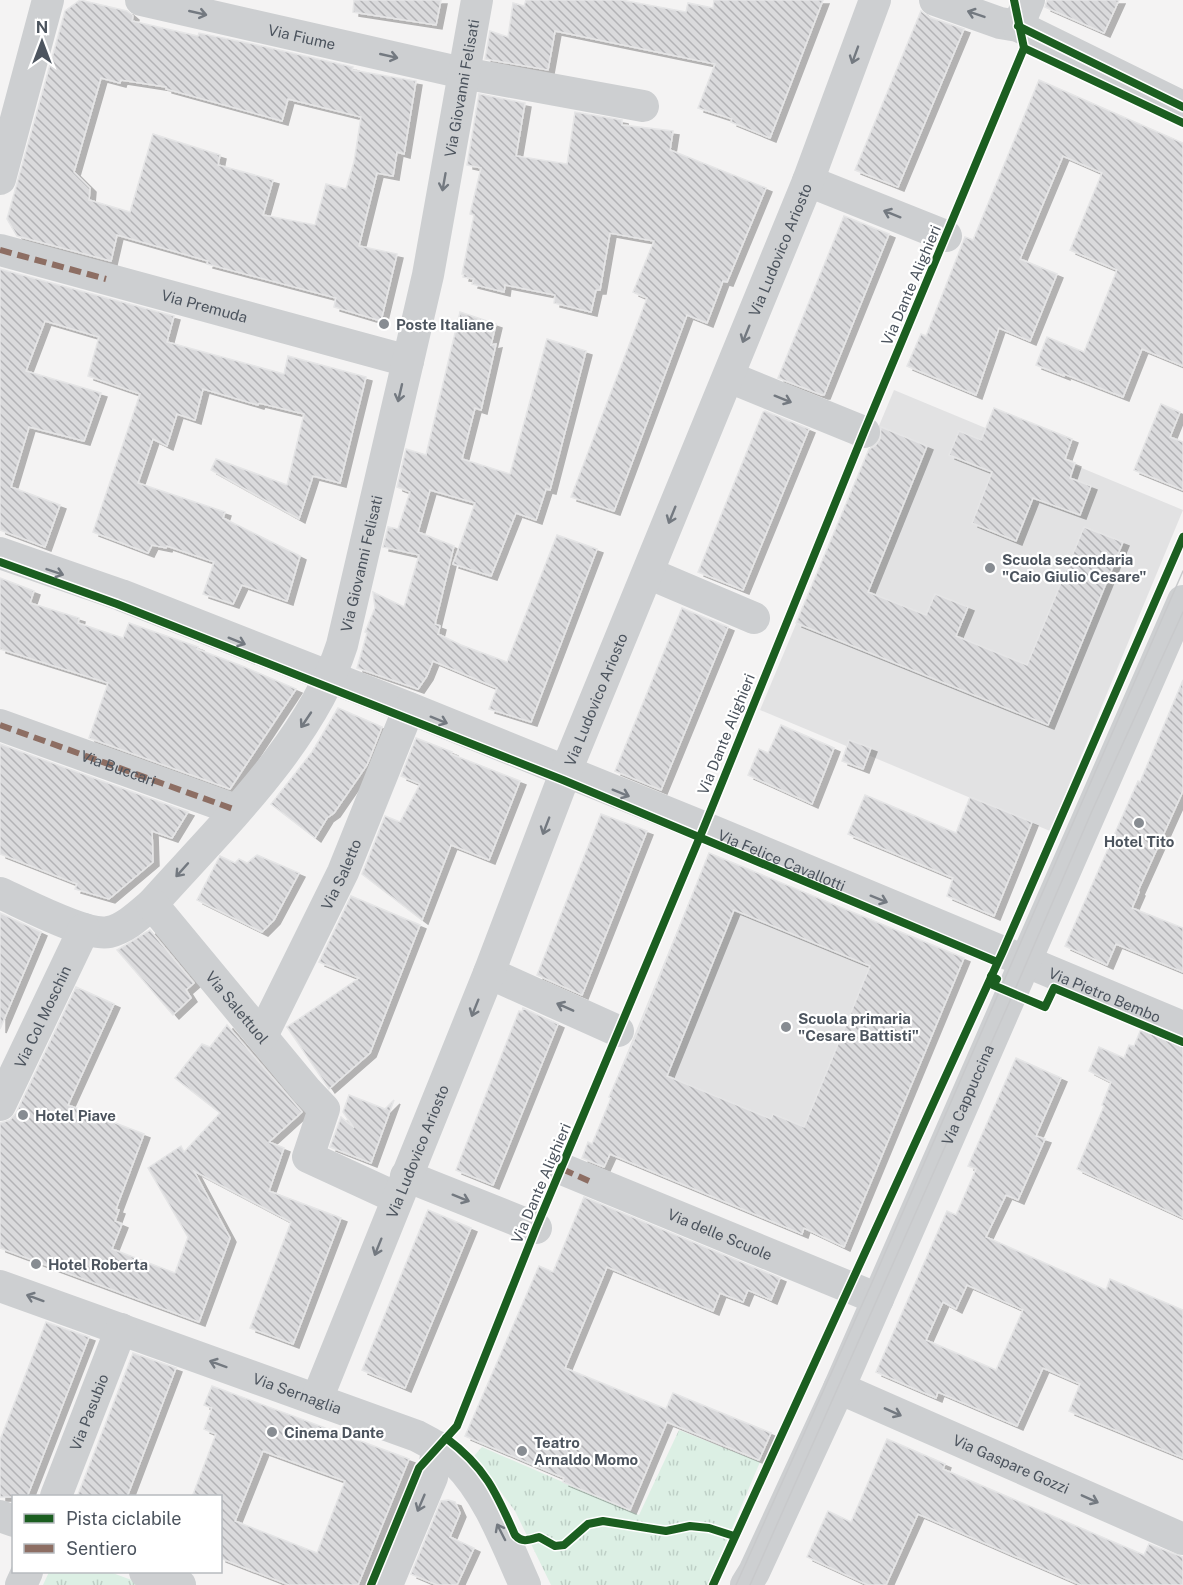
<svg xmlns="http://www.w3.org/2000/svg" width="1183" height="1585" viewBox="0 0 1183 1585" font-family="'Public Sans',sans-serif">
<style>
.education{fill:#e2e2e3}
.grass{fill:url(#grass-tufts)}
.building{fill:url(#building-back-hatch);stroke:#e5e5e6;stroke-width:1.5;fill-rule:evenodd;filter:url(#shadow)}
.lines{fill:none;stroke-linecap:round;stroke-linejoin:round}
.minor{stroke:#cdcfd1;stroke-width:32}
.tram{stroke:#c8c9cb;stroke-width:1.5}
.quiet{stroke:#8d6e63;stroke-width:6;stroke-dasharray:12 6;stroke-linecap:butt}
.cycleway-casing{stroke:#fff;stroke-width:11}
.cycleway{stroke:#1b5e20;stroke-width:8}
.oneway{stroke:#737980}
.poi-dot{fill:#878c92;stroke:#fff;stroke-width:2}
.labels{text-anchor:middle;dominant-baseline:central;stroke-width:4.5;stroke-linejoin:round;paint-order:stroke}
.street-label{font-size:15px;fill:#4c545e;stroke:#fff}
.poi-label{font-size:15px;font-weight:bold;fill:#4c545e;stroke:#fff;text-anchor:start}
</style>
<defs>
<pattern id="grass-tufts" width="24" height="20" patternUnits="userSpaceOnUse" patternTransform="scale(1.5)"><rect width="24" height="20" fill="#dcefe4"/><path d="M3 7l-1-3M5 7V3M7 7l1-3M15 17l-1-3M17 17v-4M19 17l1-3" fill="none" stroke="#becfc6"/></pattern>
<pattern id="building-back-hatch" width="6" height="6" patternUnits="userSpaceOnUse" patternTransform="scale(1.5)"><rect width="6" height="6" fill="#dadadc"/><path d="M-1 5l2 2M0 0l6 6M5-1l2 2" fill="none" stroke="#b3b3b6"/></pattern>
<filter id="shadow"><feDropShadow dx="6" dy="4" stdDeviation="0" flood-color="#0004"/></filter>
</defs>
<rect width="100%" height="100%" fill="#f4f3f3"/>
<g class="education">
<polygon points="894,390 1183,510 1050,831 760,710"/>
<polygon points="709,853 964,958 864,1201 609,1097"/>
</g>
<g class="grass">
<polygon points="679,1430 760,1462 708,1585 551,1585 515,1511 474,1456 482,1447 639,1515"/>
<polygon points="49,1572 110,1572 145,1585 43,1585"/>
</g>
<g class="building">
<path d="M80,0L127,11L133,16L132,21L198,36L199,33L253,44L353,67L352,70L416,81L404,154L397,152L393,176L377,173L359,246L397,254L381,321L334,307L336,298L207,264L208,261L117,235L111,261L17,236L7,219L65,11ZM101,78L120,83L121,80L166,87V89L282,121L288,99L361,117L354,162L346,189L326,184L315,225L263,215L273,180L218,165L220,155L153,134L130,212L89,200L90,188L74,172Z"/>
<polygon points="354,0 441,0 436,25 353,12"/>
<polygon points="526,0 621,0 686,12 688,3 713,8 714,0 823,0 770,138 731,122 732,119 698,108 715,64 555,31 548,70 485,59 490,31 508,37 513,3 524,6"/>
<polygon points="1047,0 1119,0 1104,33 1045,7"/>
<polygon points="921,11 929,17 964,29 898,187 855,170"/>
<polygon points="1039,80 1183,143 1183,366 1142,349 1123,397 1064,374 1064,376 1036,365 1047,337 1084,352 1117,270 1070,250 1102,173 1063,156 1020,259 1057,274 1030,341 999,328 976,395 907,366 921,334 926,336 965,237 973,240"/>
<polygon points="479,94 525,103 516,156 567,164 575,112 622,120 622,125 673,131 670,150 766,188 727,282 723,281 707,323 687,315 614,511 571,497 647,298 633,292 654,241 610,233 600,290 596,290 591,312 554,303 555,295 505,285 504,292 472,284 474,279 463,277 464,274 462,274 474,215 470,214 481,168 467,165"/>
<polygon points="844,216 889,234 824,395 822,395 778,378"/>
<polygon points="0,269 174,316 167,342 284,374 288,356 366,377 340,483 313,476 299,519 211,470 216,459 287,485 304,414 259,403 258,405 203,389 195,420 177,414 167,446 153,439 138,483 225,512 223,518 300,556 287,601 242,585 233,604 203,594 214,562 167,546 166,548 152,545 148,553 93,532 140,394 88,376 99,337 45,321 26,371 101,393 84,441 29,427 11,487 60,505 45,547 0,530"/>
<polygon points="460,312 496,324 491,345 496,344 481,410 475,408 462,459 510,474 547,339 586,351 550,490 546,489 536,520 516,513 491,576 453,564 475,503 430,490 418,532 454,546 435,624 440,626 438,634 461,645 507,662 557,535 597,549 531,722 489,709 497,688 433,661 427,676 418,689 357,668 367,633 365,632 375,608 373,592 404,607 419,555 383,547 388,527 398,529 410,492 397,487 406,449 426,455"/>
<polygon points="1161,404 1180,412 1170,437 1183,442 1183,490 1134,470"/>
<polygon points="994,408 1072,439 1065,459 1075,463 1070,478 1091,486 1080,515 1033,498 1016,541 972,523 992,472 949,455 959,431 981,440"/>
<polygon points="765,411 809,429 743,590 698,572 763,412"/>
<polygon points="881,427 927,446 868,592 926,615 935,594 968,607 956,636 1027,665 1084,527 1123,542 1048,725 796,623 869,449 875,446 880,439"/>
<polygon points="0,578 34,591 30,603 79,618 78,623 123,638 129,623 198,647 197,649 242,666 296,689 230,789 89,738 108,683 0,649"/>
<polygon points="682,608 728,627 661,790 615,771"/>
<polygon points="1183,680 1183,791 1138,891 1139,892 1132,908 1183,928 1183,972 1116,944 1107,965 1065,946 1138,781 1140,782"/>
<polygon points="338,708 382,727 367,765 334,813 327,818 315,838 271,804 312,752"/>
<polygon points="781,725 834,748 812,804 748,775 759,749 768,753"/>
<polygon points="416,738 452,752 451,754 520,781 489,860 451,845 422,920 362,874 385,816 400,822 420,784 401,776"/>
<polygon points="849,740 871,748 863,769 842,761"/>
<polygon points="0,744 188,812 172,838 152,831 153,862 109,899 75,889 77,884 0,854"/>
<polygon points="865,795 956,833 970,797 1032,822 994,916 947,896 953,878 848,834"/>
<polygon points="601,814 647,831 582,995 537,975"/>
<path d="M709,853L964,958L844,1247L804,1228L802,1234L610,1154L604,1167L582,1158L588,1142L592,1144L611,1098L609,1097L635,1038ZM734,910L870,966L804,1127L773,1114L771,1119L667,1076Z"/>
<polygon points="257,855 299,873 274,920 262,932 197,900 220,856 235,863 239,859 247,863"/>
<polygon points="351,896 420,925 370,1053 329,1089 287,1027 359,978 319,962"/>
<polygon points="0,913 41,932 0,1029"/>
<polygon points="150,930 194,983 186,990 191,998 173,1015 117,950"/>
<polygon points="76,987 114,1004 68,1105 144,1134 116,1209 119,1210 115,1221 122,1224 112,1249 175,1273 188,1237 148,1168 181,1146 184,1152 220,1113 175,1078 202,1044 210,1047 227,1025 302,1112 269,1142 284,1148 269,1191 341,1218 293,1344 250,1328 291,1222 194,1171 230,1238 199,1322 0,1248 0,1123 10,1120 16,1113"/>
<polygon points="523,1008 558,1024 493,1185 456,1170 519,1011 522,1012"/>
<polygon points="1141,1029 1183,1047 1183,1218 1077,1169 1104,1106 1102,1105 1111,1082 1089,1071 1099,1047 1124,1058 1129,1045 1134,1046"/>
<path d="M1016,1058L1061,1078L1036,1136L1045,1139L1018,1200L1006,1195L986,1237L1106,1290L1110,1279L1183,1310V1458L1069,1411L1080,1384L1043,1368L1017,1426L938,1392L936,1398L876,1372L947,1211L956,1215L976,1169L968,1166ZM967,1285L1023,1310L996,1370L926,1340L943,1302L956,1309Z"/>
<polygon points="349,1095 385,1109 394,1100 371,1163 330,1147 341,1117 354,1128 343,1112"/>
<polygon points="584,1197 780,1278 771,1300 748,1290 743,1302 720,1293 713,1311 607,1267 565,1368 666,1409 673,1393 771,1433 759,1460 667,1422 630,1510 563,1482 564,1478 465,1436 539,1266 553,1272"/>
<polygon points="428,1210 471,1228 405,1388 362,1370"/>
<polygon points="46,1322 89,1337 27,1497 0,1497 0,1440"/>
<polygon points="133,1353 176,1368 127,1497 77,1497"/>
<path d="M212,1386L409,1459L358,1585H289L220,1558V1497H192L216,1434L204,1429L212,1408L204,1405ZM263,1451L345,1481L317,1553L235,1521Z"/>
<polygon points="887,1439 945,1464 943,1469 1144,1555 1149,1544 1183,1557 1183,1585 1081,1585 918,1514 886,1585 868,1585 807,1557 828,1511 851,1522"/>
<polygon points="448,1500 455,1502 460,1513 450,1537 474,1548 457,1585 437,1585 411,1574 441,1501"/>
</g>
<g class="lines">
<g class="minor">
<path id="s1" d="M141,0L463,73L643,106"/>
<polyline points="935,0 1000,23 1018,26 1183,107"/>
<polyline points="1018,26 1029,0"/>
<polyline points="0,179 48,0"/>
<polyline points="808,181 946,236"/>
<path id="s2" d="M0,250L408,361"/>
<polyline points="729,377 864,432"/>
<path id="s3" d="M0,553L121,595L409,708L691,822L1183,1027"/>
<polyline points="648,573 754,618"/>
<path id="s4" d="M0,725L236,810"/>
<path id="s5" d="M0,893C23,903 86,937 109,932C126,928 139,915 152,904C219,829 311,742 342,645L428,275L477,0"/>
<path id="s6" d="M152,904L306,1090L324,1109L308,1157L397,1198"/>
<polyline points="489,973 618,1031"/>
<path id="s7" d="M262,1036L343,872L409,708"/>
<path id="s8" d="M0,1105L84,929"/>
<path id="s9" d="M562,1169L878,1299"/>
<polyline points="406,1176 536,1228"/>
<path id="s10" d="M0,1286L417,1436C431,1443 445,1451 456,1462C488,1493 507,1545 525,1585"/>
<path id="s11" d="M839,1388L1183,1539"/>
<path id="s12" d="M317,1399L489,973L566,771L808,181L875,0"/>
<path id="s13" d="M56,1496L121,1329"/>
<polyline points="0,1516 14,1521"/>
<polyline points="145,1572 180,1585"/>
<polyline points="21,1585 27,1572"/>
<polyline points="387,1585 432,1477 438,1447"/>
<path id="s14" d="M746,1585L754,1572L839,1388L1183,601"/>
</g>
<g class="tram">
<polyline points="736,1585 874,1278 1183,571"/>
<polyline points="750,1585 1013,994 1092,811 1183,612"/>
</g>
<g class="quiet">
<polyline points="0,250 106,279"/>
<polyline points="0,725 236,810"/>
<polyline points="562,1169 589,1181"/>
</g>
<defs>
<g id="cycleway">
<polyline points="1018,26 1183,107"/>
<polyline points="1024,48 1183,123"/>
<polyline points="0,562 117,604 563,780 997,962"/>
<polyline points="991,976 997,979 993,985 1045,1007 1054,988 1183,1042"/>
<path d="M446,1438C485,1467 496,1492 515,1535C522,1543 529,1540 539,1537L555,1546L564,1545L588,1524L603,1521L666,1531L690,1526L709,1528L734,1536"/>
<polyline points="371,1585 419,1468 457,1426 536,1228 704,827 864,432 1024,48 1014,0"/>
<polyline points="713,1585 1003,951 1183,537"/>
</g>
</defs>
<use href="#cycleway" class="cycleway-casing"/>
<use href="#cycleway" class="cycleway"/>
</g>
<defs><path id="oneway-shaft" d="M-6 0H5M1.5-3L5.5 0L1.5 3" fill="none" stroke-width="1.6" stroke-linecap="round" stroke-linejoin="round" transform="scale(1.5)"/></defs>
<g class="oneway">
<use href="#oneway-shaft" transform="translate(198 13) rotate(13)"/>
<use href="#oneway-shaft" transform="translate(976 14) rotate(-161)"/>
<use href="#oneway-shaft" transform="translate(855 55) rotate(110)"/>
<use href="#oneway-shaft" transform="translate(389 56) rotate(13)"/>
<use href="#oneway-shaft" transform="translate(444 182) rotate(100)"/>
<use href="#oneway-shaft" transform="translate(892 214) rotate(-158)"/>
<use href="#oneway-shaft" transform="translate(746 334) rotate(112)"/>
<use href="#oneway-shaft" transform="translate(400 393) rotate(103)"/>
<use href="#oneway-shaft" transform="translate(783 399) rotate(22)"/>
<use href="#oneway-shaft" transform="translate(672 515) rotate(112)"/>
<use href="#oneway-shaft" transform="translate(55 572) rotate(19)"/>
<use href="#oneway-shaft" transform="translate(237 641) rotate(22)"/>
<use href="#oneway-shaft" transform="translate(306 720) rotate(124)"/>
<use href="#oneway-shaft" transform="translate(439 720) rotate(22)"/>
<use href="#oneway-shaft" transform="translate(621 793) rotate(22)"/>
<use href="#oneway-shaft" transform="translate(546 826) rotate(111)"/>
<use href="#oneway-shaft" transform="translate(182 870) rotate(132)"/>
<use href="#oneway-shaft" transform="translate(879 899) rotate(22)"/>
<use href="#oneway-shaft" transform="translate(565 1007) rotate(-156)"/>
<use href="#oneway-shaft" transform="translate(475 1008) rotate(112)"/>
<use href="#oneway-shaft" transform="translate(461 1198) rotate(22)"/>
<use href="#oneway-shaft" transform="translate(378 1247) rotate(112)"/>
<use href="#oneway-shaft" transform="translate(35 1298) rotate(-160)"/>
<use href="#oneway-shaft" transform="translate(218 1364) rotate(-160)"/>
<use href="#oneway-shaft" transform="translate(893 1412) rotate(24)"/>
<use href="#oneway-shaft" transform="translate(1090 1499) rotate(24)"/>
<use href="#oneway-shaft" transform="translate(421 1503) rotate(113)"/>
<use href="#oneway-shaft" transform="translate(501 1532) rotate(-117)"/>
</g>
<g class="poi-dot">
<circle cx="384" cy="324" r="6"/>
<circle cx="990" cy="568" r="6"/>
<circle cx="1139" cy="823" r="6"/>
<circle cx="786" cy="1027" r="6"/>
<circle cx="23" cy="1115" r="6"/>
<circle cx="36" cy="1264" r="6"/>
<circle cx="272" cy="1432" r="6"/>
<circle cx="522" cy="1451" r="6"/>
</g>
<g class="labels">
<g class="street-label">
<text stroke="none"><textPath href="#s1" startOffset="165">Via Fiume</textPath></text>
<text stroke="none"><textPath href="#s5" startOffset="1062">Via Giovanni Felisati</textPath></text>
<text stroke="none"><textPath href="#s12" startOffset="1239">Via Ludovico Ariosto</textPath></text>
<text transform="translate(911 285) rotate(-67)">Via Dante Alighieri</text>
<text stroke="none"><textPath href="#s2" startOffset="212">Via Premuda</textPath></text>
<text stroke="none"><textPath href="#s5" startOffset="576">Via Giovanni Felisati</textPath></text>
<text stroke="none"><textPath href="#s12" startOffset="753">Via Ludovico Ariosto</textPath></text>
<text transform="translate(726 734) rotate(-68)">Via Dante Alighieri</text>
<text stroke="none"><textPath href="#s4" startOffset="126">Via Buccari</textPath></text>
<text stroke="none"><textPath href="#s3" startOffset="840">Via Felice Cavallotti</textPath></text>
<text stroke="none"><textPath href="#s7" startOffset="180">Via Saletto</textPath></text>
<text stroke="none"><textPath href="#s3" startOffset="1190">Via Pietro Bembo</textPath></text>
<text stroke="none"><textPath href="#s6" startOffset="134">Via Salettuol</textPath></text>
<text stroke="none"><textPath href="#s8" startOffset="98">Via Col Moschin</textPath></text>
<text stroke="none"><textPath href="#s14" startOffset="538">Via Cappuccina</textPath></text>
<text stroke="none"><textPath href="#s12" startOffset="267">Via Ludovico Ariosto</textPath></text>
<text transform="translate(541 1183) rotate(-67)">Via Dante Alighieri</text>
<text stroke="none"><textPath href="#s9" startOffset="171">Via delle Scuole</textPath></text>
<text stroke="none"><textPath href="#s10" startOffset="316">Via Sernaglia</textPath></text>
<text stroke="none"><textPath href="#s13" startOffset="90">Via Pasubio</textPath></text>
<text stroke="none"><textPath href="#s11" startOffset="188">Via Gaspare Gozzi</textPath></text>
</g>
<g class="poi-label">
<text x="396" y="324">Poste Italiane</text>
<text x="1002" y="559">Scuola secondaria<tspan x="1002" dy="17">"Caio Giulio Cesare"</tspan></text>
<text x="1139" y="841" text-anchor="middle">Hotel Tito</text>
<text x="798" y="1018">Scuola primaria<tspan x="798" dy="17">"Cesare Battisti"</tspan></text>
<text x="35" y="1115">Hotel Piave</text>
<text x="48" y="1264">Hotel Roberta</text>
<text x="284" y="1432">Cinema Dante</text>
<text x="534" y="1442">Teatro<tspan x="534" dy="17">Arnaldo Momo</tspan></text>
</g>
</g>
<rect x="12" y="1495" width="210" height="78" fill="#ffffff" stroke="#b7bbbf" stroke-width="1.5"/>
<rect x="24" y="1514" width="30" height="9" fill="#1b5e20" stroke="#b7bbbf" stroke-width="1.5"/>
<text x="66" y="1525" font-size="18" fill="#4c545e">Pista ciclabile</text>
<rect x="24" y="1544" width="30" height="9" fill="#8d6e63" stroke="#b7bbbf" stroke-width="1.5"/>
<text x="66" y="1555" font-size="18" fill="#4c545e">Sentiero</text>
<g transform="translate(42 42)" stroke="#ffffff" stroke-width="4.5" paint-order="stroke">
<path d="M0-4.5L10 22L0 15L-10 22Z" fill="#4c545e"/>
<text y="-9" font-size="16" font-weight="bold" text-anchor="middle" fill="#4c545e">N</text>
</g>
</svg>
